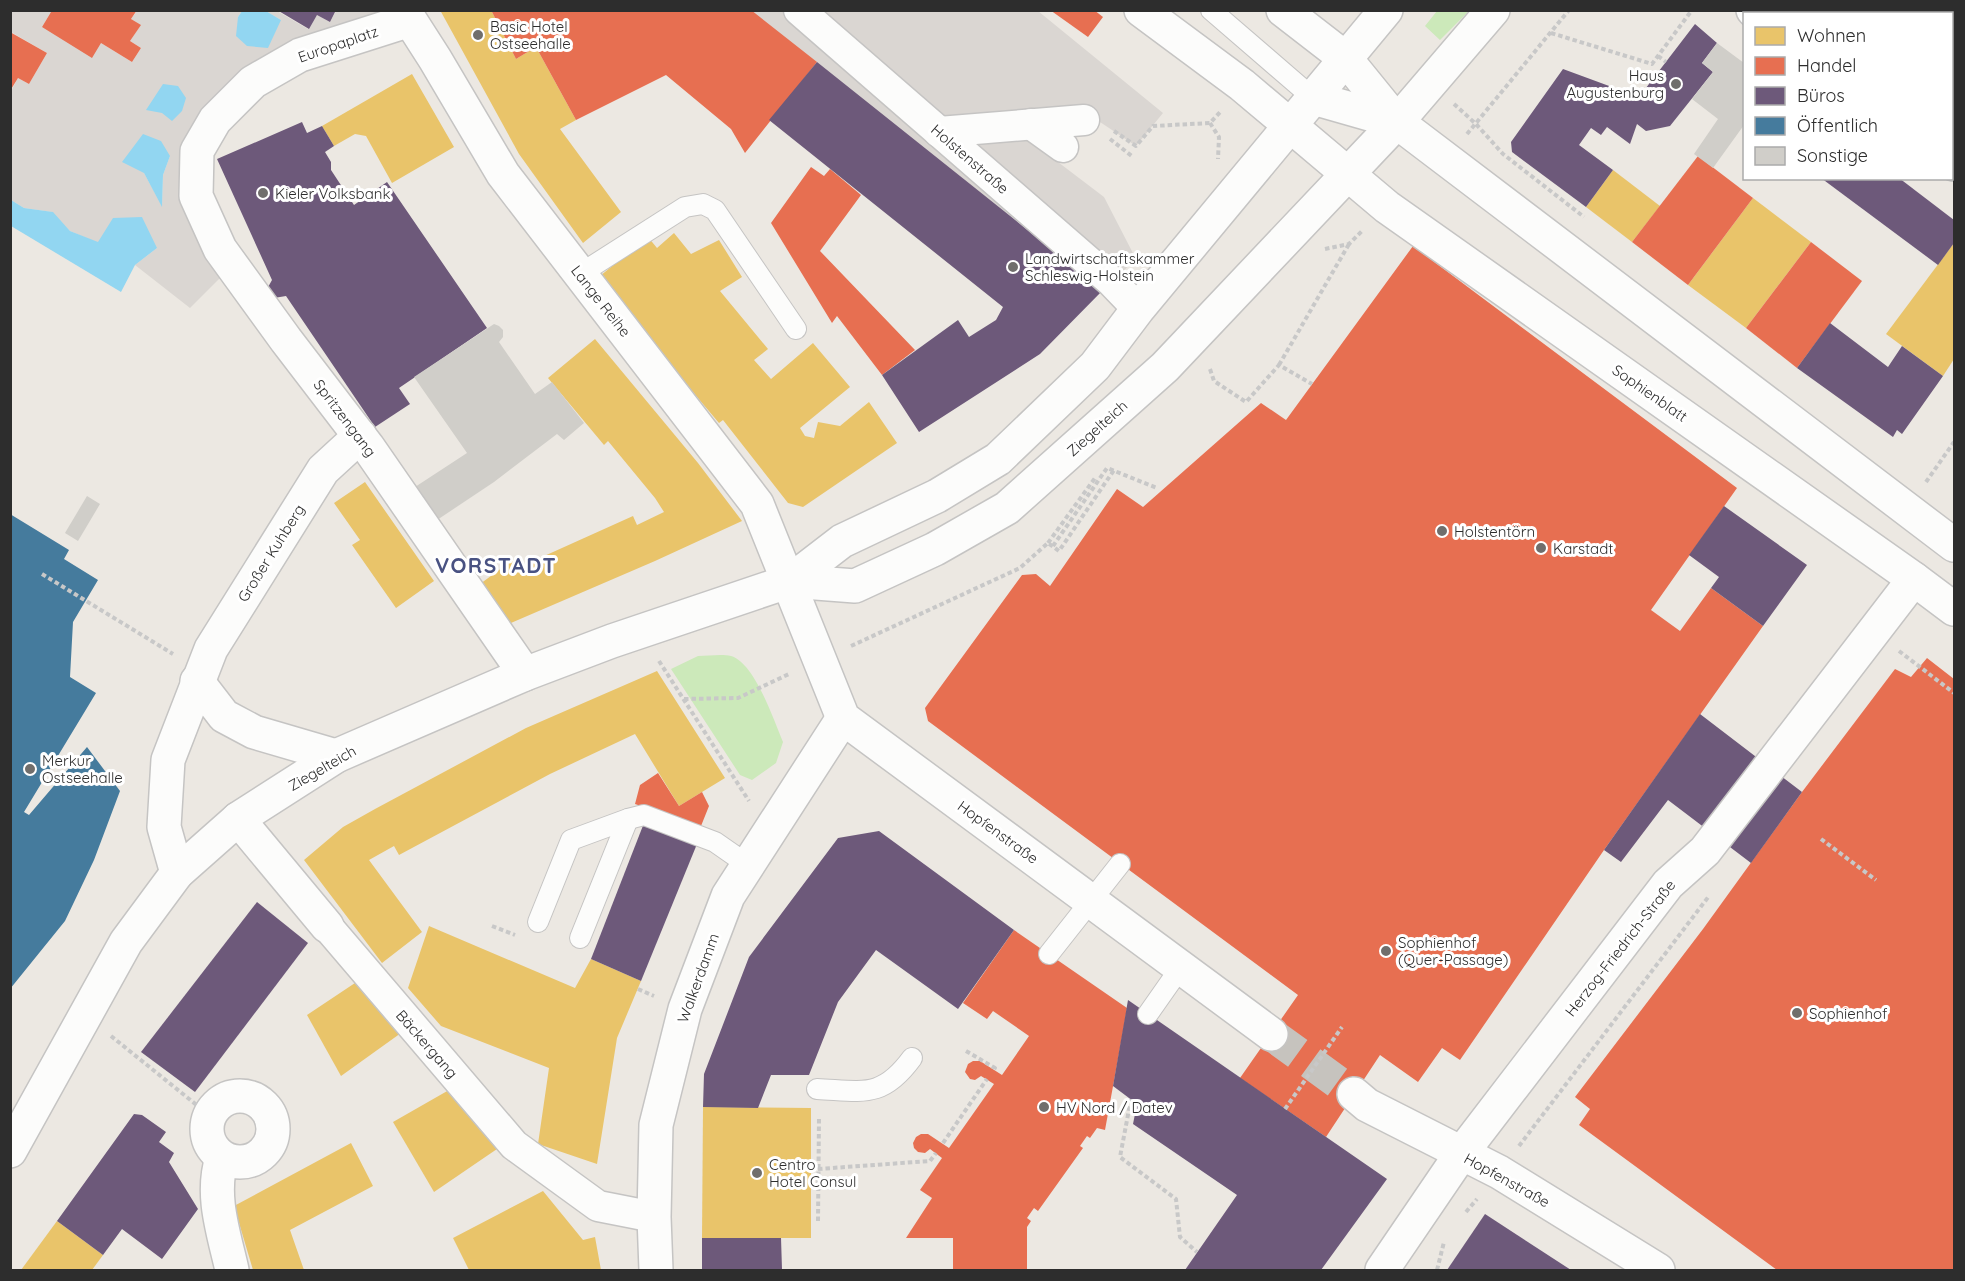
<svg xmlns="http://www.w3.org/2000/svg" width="1965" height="1281" viewBox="0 0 1965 1281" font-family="Quicksand,sans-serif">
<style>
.green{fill:#cce9ba}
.plaza{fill:#dad6d2;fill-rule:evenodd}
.water{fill:#92d6f1}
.homes{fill:#e9c46a}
.shops{fill:#e76f51}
.offices{fill:#6d597a}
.public{fill:#457b9d}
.building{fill:#d0cec9}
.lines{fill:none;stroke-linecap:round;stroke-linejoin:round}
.minor-tunnel{stroke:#c6c3be;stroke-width:33;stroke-dasharray:33 16;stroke-linecap:butt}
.service-casing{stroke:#c5c4c3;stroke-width:22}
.pedestrian-casing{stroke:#c5c4c3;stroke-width:33}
.minor-casing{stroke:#c5c4c3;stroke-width:36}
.tertiary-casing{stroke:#c5c4c3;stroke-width:36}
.secondary-casing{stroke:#c5c4c3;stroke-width:36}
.path{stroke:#c8c8c8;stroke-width:4;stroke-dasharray:4.5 3;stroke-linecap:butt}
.service{stroke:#fcfcfb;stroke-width:20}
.pedestrian{stroke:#fcfcfb;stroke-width:30}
.minor{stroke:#fcfcfb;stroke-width:33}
.tertiary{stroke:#fcfcfb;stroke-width:33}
.secondary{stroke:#fcfcfb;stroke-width:33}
.path-bridge{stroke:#c8c8c8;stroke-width:4;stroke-dasharray:4.5 3;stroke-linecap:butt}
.poi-dot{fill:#706e6c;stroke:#fff;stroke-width:2}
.labels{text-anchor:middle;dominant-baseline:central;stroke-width:6;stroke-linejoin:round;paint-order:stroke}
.poi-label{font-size:15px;fill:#2d2d2d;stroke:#fff;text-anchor:start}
.street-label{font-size:15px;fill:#2d2d2d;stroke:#fff}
.district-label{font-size:21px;font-weight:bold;letter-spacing:1.5px;fill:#495282;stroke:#fff}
</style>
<rect width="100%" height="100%" fill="#ece8e2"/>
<g class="green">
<polygon points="1437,11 1437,10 1469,11 1440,40 1425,26"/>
<path d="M698,656C708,656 722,654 731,656C755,663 774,721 783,742L776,763L752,780L740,775L671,669Z"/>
</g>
<g class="plaza">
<path d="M11,11H48L51,12L42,27L101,43L132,62L141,48L130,41L140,26L131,19L137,11H242L238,17L281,20L266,11H277L308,29L317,15L330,22L336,11H400L249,72L189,145L224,274L190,308L135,265L157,248L98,243L70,231L52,212L24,208L11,200V91L18,78L29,84L47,53L11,32ZM170,156L163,175L162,206L144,173Z"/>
<polygon points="751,11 1038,11 1163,113 1136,146 1088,114 1054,159 1104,197 1136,259 1103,290"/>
</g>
<g class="water">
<polygon points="242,11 266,11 281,20 268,48 247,46 236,36 238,17"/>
<polygon points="163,84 178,86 186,98 182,111 172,121 162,113 146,110"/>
<polygon points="143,134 161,141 170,156 163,175 162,207 144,173 122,162"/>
<polygon points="11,200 24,208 53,212 70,231 98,242 113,218 142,217 157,248 135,265 121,292 11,226"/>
</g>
<g class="homes">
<polygon points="440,10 491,10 516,59 536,47 576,120 560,129 621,212 583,243 519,154"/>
<polygon points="412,74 454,147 392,183 366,136 355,134 334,146 322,126"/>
<polygon points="1613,170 1660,206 1632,242 1586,207"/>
<polygon points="1753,198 1811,242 1746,328 1688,285"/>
<polygon points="674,233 691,254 719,240 742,277 720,291 768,349 754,360 771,379 813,343 850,387 800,428 805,436 814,438 818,422 840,426 869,402 897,443 803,507 788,503 723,420 719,423 654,346 600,276 648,237 657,248"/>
<polygon points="1954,243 1954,359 1943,376 1886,334"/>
<polygon points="595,339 698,463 742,521 655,561 506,625 480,584 517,557 522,566 633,516 637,525 664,512 655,498 608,441 604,445 548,378"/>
<polygon points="365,482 434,581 396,608 352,545 360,540 334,503"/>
<polygon points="657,671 725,778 679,806 635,734 550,774 399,855 394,846 369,860 422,932 382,963 304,860 343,827 375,809 526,728"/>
<polygon points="429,926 575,988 591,959 641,981 617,1038 597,1164 538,1144 549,1068 441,1026 408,988"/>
<polygon points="358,981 401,1033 341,1076 307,1015"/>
<polygon points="449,1090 497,1149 434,1192 393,1122"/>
<polygon points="703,1107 811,1108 811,1238 702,1238"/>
<polygon points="351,1143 373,1186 290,1230 304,1270 253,1270 234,1206"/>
<polygon points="543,1191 583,1240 595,1237 601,1270 469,1270 453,1238"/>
<polygon points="57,1221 103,1255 92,1270 21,1270"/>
</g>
<g class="shops">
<polygon points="48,10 137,10 131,19 141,25 130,41 141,48 132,62 101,43 92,58 42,27 51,12"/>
<polygon points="491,10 751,10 817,62 745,153 731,129 666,75 576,120 536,47 516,59"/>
<polygon points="1050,10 1094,10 1103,17 1088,37"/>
<polygon points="10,32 47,53 29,84 18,78 10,91"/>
<polygon points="1698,156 1753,198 1688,285 1632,242"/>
<polygon points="811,167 824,176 830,169 861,195 820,251 915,350 882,375 837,316 832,323 771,223"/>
<polygon points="1811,242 1862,281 1797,368 1746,328"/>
<polygon points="1413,246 1737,488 1651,610 1680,631 1711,588 1763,626 1604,850 1460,1060 1442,1048 1418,1082 1380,1055 1326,1137 1240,1078 1298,995 928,721 925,708 1022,575 1036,574 1050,586 1117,489 1143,507 1261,403 1286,420"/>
<polygon points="1927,658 1954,679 1954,1270 1777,1270 1579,1125 1590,1109 1575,1097 1703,929 1802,792 1895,669 1911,677"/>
<polygon points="658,773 679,806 702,792 709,806 701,826 635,804 640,785"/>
<polygon points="1014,930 1127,1008 1124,1026 1105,1130 1097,1128 1090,1138 1087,1136 1080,1146 1083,1148 1038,1211 1034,1208 1027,1218 1031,1221 1027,1227 1027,1270 953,1270 953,1238 906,1238 932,1198 920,1190 942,1158 930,1149 925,1153 918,1152 914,1148 913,1143 916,1137 921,1134 928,1134 949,1148 994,1084 981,1076 975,1080 970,1079 965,1072 968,1064 973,1061 980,1061 1002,1075 1029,1036 993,1011 987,1019 963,1003"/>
</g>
<g class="offices">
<polygon points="277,10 336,10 330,22 317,15 309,29"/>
<polygon points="1695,24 1717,43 1702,63 1713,72 1670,126 1646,131 1637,124 1630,144 1607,127 1601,135 1591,128 1579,145 1613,170 1586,207 1512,152 1511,142 1563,69 1639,97"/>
<polygon points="817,62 1103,290 1040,354 919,432 882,375 958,320 969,337 996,320 1003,307 769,120"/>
<polygon points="302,122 307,133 322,126 334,146 325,152 331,162 331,170 354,205 387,182 487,328 399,388 410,404 375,427 286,296 274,298 267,289 272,280 217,159"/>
<polygon points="1821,178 1899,178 1954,220 1954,243 1938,265"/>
<polygon points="1830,323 1888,367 1902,346 1943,376 1902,434 1897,430 1893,437 1797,368"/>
<polygon points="1724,506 1807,565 1763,626 1711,588 1719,577 1689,555"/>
<polygon points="1700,714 1802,792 1751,863 1668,800 1621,862 1604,850"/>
<polygon points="644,823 697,844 641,981 591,959"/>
<polygon points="879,831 1014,930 958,1009 876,950 838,1002 809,1075 771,1075 758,1108 703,1107 704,1074 749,957 838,838"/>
<polygon points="257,902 308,943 195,1092 141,1052"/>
<polygon points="1128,1000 1387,1179 1321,1270 1185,1270 1237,1195 1133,1124 1137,1104 1113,1086"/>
<polygon points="134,1114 142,1115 166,1132 159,1142 174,1153 169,1162 198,1209 162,1259 122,1229 103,1255 57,1221"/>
<polygon points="1485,1214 1571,1270 1447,1270"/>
<polygon points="702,1238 781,1238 782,1270 702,1270"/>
</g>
<polygon class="public" points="10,514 69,550 64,559 98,580 73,622 70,677 96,693 24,812 29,815 87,747 120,791 94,860 65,921 10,989"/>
<g class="building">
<polygon points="1827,10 1954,10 1954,107 1952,104 1952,14 1831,14"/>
<polygon points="1717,43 1744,63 1744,125 1713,168 1694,154 1718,119 1692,99 1713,72 1702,63"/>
<polygon points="494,324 499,326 503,330 503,337 499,342 535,394 552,382 584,423 564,440 557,434 494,482 437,520 415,487 467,453 414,377"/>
<polygon points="87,496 100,504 78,541 65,533"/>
</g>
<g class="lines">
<polyline class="minor-tunnel" points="1271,1034 1354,1094"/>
<defs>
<g id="service">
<polyline points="1211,10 1313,98"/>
<polyline points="1774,14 1777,10"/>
<polyline points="580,274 685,207 703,204 715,210 796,329"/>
<polyline points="538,922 571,840 628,819 644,815 715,842 748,865"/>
<polyline points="580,938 628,819"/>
<polyline points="1049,954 1120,864"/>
<polyline points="1148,1014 1181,967"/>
<path d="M817,1089C863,1091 882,1099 912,1058"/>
</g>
<g id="pedestrian">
<polyline points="799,10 1112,282 1138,309"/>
<polyline points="1031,124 1063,147"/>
<polyline points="939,132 1084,120"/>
<polyline points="327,926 514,1145 598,1206 654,1217"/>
</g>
<g id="minor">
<polyline points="1141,10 1242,85 1387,207 1914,579 1954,609"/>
<polyline points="1283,10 1345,58"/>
<polyline points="1753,10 1757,14"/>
<polyline points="1313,98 1397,122"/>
<polyline points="1952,161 1954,164"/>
<polyline points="525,674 368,447 286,340 220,249 196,196 197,151 215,120 253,82 300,55 410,20 435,59 503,174 757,504 843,718 1271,1034"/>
<polyline points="197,681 224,716 254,732 336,756"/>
<polyline points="238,819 327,926"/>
<polyline points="177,873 164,827 168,760 211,649 323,470 360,436"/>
<polyline points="1354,1094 1367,1105 1499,1172 1658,1270"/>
<circle cx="240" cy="1129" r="33"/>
<path d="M222,1158C210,1195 224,1234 232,1270"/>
<polyline points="656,1270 654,1217 656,1125 685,1009 728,896 843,718"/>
<polyline points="1382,1270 1461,1154 1668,884 1705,851 1914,579"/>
</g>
<polyline id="tertiary" points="1345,58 1397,122 1954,545"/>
<g id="secondary">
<polyline points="790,581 855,586 935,549 1007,508 1165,367 1397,122 1493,10"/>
<polyline points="10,1151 126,942 177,873 238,819 336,756 525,674 612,641 790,581 842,541 937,496 998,459 1095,366 1138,309 1386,10"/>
</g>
</defs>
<use href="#service" class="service-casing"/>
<use href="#pedestrian" class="pedestrian-casing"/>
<use href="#minor" class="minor-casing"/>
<use href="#tertiary" class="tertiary-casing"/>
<use href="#secondary" class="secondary-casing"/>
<g class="path">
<polyline points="1551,33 1652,64 1692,10"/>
<polyline points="1658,56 1666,62"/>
<polyline points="1454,104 1476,124 1503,154 1584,217"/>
<polyline points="1210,123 1219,137 1218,159"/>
<polyline points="1114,131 1136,146 1153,126 1210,123 1221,111"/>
<polyline points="1467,134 1569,10"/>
<polyline points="1110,139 1133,157"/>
<polyline points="1325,249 1349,244 1362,231"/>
<polyline points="1279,365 1349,244"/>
<polyline points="1210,369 1214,381 1246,402 1279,365 1312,384"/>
<polyline points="1926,482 1954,442"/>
<polyline points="1048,543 1095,478"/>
<polyline points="1053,546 1107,468 1157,488"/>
<polyline points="42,574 173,654"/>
<polyline points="851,646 1020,568 1048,543 1059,551 1114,470"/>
<polyline points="1899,651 1954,693"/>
<polyline points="659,661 749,801"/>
<polyline points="684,699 738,698 789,674"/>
<polyline points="1821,839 1876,880"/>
<polyline points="492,926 515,935"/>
<polyline points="638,989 654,996"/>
<polyline points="111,1036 209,1115"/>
<polyline points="966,1051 995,1068 993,1069"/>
<polyline points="1131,1099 1120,1157 1176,1199 1180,1237 1197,1252"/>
<polyline points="943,1143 987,1079"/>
<polyline points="1519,1146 1709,896"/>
<polyline points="818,1169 930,1161 936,1153"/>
<polyline points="1466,1212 1477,1199"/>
<polyline points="818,1221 819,1117"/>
<polyline points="1437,1270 1444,1242"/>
</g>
<use href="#service" class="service"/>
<use href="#pedestrian" class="pedestrian"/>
<use href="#minor" class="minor"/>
<use href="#tertiary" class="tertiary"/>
<use href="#secondary" class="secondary"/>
<polyline class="path-bridge" points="1285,1109 1342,1027"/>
</g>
<g class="poi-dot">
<circle cx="478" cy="35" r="6"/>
<circle cx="1676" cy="84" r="6"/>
<circle cx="263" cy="193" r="6"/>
<circle cx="1013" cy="267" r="6"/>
<circle cx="1442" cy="531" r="6"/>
<circle cx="1541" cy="548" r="6"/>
<circle cx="30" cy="769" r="6"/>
<circle cx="1386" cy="951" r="6"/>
<circle cx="1797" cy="1013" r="6"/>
<circle cx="1044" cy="1107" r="6"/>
<circle cx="757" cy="1173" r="6"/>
</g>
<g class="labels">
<g class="poi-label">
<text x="490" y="26">Basic Hotel<tspan x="490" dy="17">Ostseehalle</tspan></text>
<text x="1664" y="75" text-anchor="end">Haus<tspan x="1664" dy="17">Augustenburg</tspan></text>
<text x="275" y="193">Kieler Volksbank</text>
<text x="1025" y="258">Landwirtschaftskammer<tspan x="1025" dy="17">Schleswig-Holstein</tspan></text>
<text x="1454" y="531">Holstentörn</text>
<text x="1553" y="548">Karstadt</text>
<text x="42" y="760">Merkur<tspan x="42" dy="17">Ostseehalle</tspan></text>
<text x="1398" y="942">Sophienhof<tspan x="1398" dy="17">(Quer-Passage)</tspan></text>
<text x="1809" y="1013">Sophienhof</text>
<text x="1056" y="1107">HV Nord / Datev</text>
<text x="769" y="1164">Centro<tspan x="769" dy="17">Hotel Consul</tspan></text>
</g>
<g class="street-label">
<text transform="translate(338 44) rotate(-19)">Europaplatz</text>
<text transform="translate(970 159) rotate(41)">Holstenstraße</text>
<text transform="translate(601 301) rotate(52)">Lange Reihe</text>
<text transform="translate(1650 393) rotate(35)">Sophienblatt</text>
<text transform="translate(345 418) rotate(53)">Spritzengang</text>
<text transform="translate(1097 428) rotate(-42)">Ziegelteich</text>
<text transform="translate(271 553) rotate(-58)">Großer Kuhberg</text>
<text transform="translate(322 768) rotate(-30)">Ziegelteich</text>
<text transform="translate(998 832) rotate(36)">Hopfenstraße</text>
<text transform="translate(1620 948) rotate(-52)">Herzog-Friedrich-Straße</text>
<text transform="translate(698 978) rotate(-70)">Walkerdamm</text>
<text transform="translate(427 1044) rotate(49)">Bäckergang</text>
<text transform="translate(1507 1180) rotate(29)">Hopfenstraße</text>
</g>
<g class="district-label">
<text x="496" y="565">VORSTADT</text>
</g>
</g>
<rect width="1965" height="1281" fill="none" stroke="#2d2d2d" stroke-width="24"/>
<rect x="1743" y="12" width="210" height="168" fill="#ffffff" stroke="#ababab" stroke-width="1.5"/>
<rect x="1755" y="27" width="30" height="18" fill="#e9c46a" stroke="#ababab" stroke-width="1.5"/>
<text x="1797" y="42" font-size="18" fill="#2d2d2d">Wohnen</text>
<rect x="1755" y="57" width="30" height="18" fill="#e76f51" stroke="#ababab" stroke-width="1.5"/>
<text x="1797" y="72" font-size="18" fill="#2d2d2d">Handel</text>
<rect x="1755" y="87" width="30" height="18" fill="#6d597a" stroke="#ababab" stroke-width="1.5"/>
<text x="1797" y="102" font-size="18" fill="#2d2d2d">Büros</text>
<rect x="1755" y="117" width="30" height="18" fill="#457b9d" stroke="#ababab" stroke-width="1.5"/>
<text x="1797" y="132" font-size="18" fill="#2d2d2d">Öffentlich</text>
<rect x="1755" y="147" width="30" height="18" fill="#d0cec9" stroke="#ababab" stroke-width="1.5"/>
<text x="1797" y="162" font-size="18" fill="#2d2d2d">Sonstige</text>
</svg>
